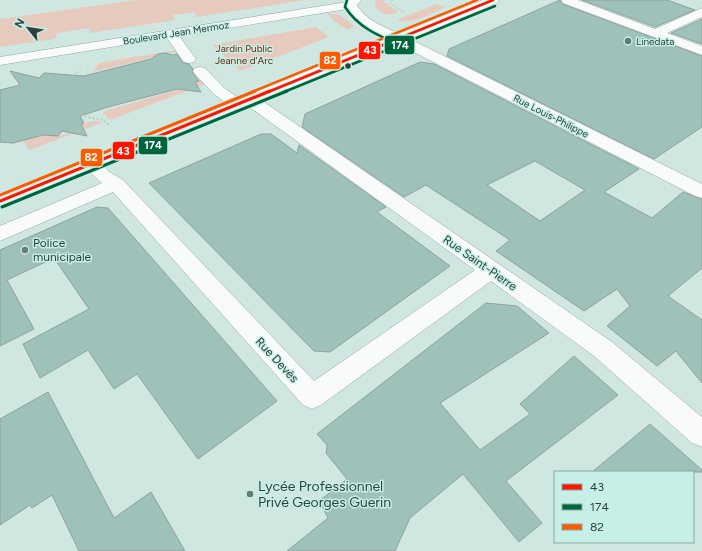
<svg xmlns="http://www.w3.org/2000/svg" width="702" height="551" viewBox="0 0 702 551" font-family="Figtree,sans-serif">
<style>
.green{fill:#e6cabd}
.building{fill:#9ec1ba;stroke:#90a19e;fill-rule:evenodd}
.lines{fill:none;stroke-linecap:round;stroke-linejoin:round}
.minor-casing{stroke:#94a6a2;stroke-width:1}
.path-far1{stroke:#bbc5c2;stroke-width:1.5;stroke-dasharray:1 2;stroke-linecap:butt}
.path{stroke:#bbc5c2;stroke-width:2;stroke-dasharray:1.5 2.5;stroke-linecap:butt}
.minor{fill:#f8fbfa;fill-rule:evenodd}
.bus-1-far1-casing{stroke:#c6efe7;stroke-width:4.5}
.bus-1-casing{stroke:#c6efe7;stroke-width:5.5}
.bus-2-far1-casing{stroke:#c6efe7;stroke-width:4.5}
.bus-2-casing{stroke:#c6efe7;stroke-width:5.5}
.bus-3-far1-casing{stroke:#c6efe7;stroke-width:4.5}
.bus-3-casing{stroke:#c6efe7;stroke-width:5.5}
.bus-1-far1{stroke:#ff1400;stroke-width:2.5}
.bus-1{stroke:#ff1400;stroke-width:3}
.bus-2-far1{stroke:#00643c;stroke-width:2.5}
.bus-2{stroke:#00643c;stroke-width:3}
.bus-3-far1{stroke:#ff5a00;stroke-width:2.5}
.bus-3{stroke:#ff5a00;stroke-width:3}
.poi-dot{fill:#677a76;stroke:#c6efe7;stroke-width:1.5}
.bus-dot{fill:#2f403c;stroke:#c6efe7;stroke-width:1.5}
.labels{text-anchor:middle;dominant-baseline:central;stroke-width:3;stroke-linejoin:round;paint-order:stroke}
.far-street-label{font-size:10px;fill:#2f403c;stroke:#c6efe7}
.far-poi-label{font-size:10px;fill:#2f403c;stroke:#c6efe7;text-anchor:start}
.far-park-label{font-size:10px;fill:#6e1f04;stroke:#c6efe7}
.poi-label{font-size:12px;fill:#2f403c;stroke:#c6efe7;text-anchor:start}
.street-label{font-size:12px;fill:#2f403c;stroke:#c6efe7}
.near-poi-label{font-size:14px;fill:#2f403c;stroke:#c6efe7;text-anchor:start}
.line-badge{stroke:#c6efe7;stroke-width:1.5}
.badge-label{font-size:11px;text-anchor:middle;font-weight:bold;fill:#fff}
</style>
<rect width="100%" height="100%" fill="#cfe6e1"/>
<g class="green">
<polygon points="136,0 305,0 196,17 195,12 173,15 175,20 90,33 90,28 57,33 55,39 0,47 0,19"/>
<path d="M375,0H389H385V3L388,4L390,6L398,12C390,16 382,15 376,8Z"/>
<path d="M437,4L445,7C435,12 408,26 398,20L401,18Z"/>
<polygon points="327,13 340,15 354,26 348,30 335,22"/>
<polygon points="316,27 329,37 240,71 213,45"/>
<path d="M177,50L179,52C171,54 162,51 155,57L92,72L99,63Z"/>
<polygon points="201,79 205,84 110,120 102,112 180,89 196,83"/>
<polygon points="93,121 99,121 101,123 29,150 22,138 43,134 58,136 67,134 79,125"/>
</g>
<g class="building">
<polygon points="560,0 562,4 702,56 702,127 654,159 447,56 449,49"/>
<polygon points="582,0 667,0 695,10 655,27"/>
<polygon points="702,19 702,44 671,33"/>
<polygon points="165,53 173,55 177,54 183,63 189,64 193,69 192,72 199,81 195,82 201,92 177,89 108,107 80,116 84,123 81,124 87,136 62,131 58,136 43,135 13,143 0,142 0,90 20,85 10,71 39,78 44,73 84,76 151,59 158,54"/>
<path d="M420,62L434,64L639,169L604,192L652,218L683,192L702,199V268L668,296L702,320V383L676,351L657,366L607,326L630,306L617,289L584,311L496,251L510,240L426,185L404,197L302,127L305,114ZM535,161L585,190L540,221L487,185Z"/>
<polygon points="261,134 271,134 297,153 299,145 386,207 377,212 450,266 330,352 314,351 149,183"/>
<polygon points="97,207 108,208 277,401 198,459 137,374 114,389 88,350 40,378 23,344 89,309 54,258 7,280 34,329 0,346 0,250"/>
<polygon points="486,303 517,306 549,333 440,403 480,450 530,414 520,404 574,356 618,395 506,481 542,523 519,542 463,474 410,518 395,551 287,551 328,518 319,501 347,479 326,453 327,445 317,434"/>
<polygon points="48,392 114,518 151,492 185,551 79,551 52,495 32,508 30,505 0,525 0,419"/>
<polygon points="650,424 702,470 702,472 592,472"/>
</g>
<g class="lines">
<defs>
<g id="minor">
<path d="M349,0H361L357,5C365,20 385,27 399,34L483,0H499L497,3L410,39L702,184V198L695,196L398,44L261,100L612,342L702,417V447L692,443L594,356L491,281L321,405L312,409L303,405L113,192L0,241V226L102,183L89,171L0,207V194L226,103L214,94L195,74L193,71L195,68L200,67L205,68L224,88L239,98L388,38C374,31 354,24 347,9L179,36L196,59L194,62L189,63L184,62L167,38L0,65V57L347,2ZM248,106L475,270L314,381L123,180L108,171L103,165Z"/>
<polygon points="561,0 578,0 655,29 702,8 702,17 667,33 702,46 702,55 563,3"/>
</g>
</defs>
<use href="#minor" class="minor-casing"/>
<g class="path-far1">
<polyline points="392,0 391,4 405,13"/>
<polyline points="65,81 82,69"/>
</g>
<polyline class="path" points="77,115 103,120 109,125"/>
<use href="#minor" class="minor"/>
<defs>
<polyline id="bus-1-far1" points="268,92 493,0"/>
<polyline id="bus-1" points="0,201 270,91"/>
<g id="bus-2-far1">
<path d="M347,0L345,7C358,27 377,35 398,44"/>
<polyline points="284,92 495,6"/>
</g>
<polyline id="bus-2" points="2,207 287,91"/>
<polyline id="bus-3-far1" points="252,92 477,0"/>
<polyline id="bus-3" points="0,195 255,91"/>
</defs>
<use href="#bus-1-far1" class="bus-1-far1-casing"/>
<use href="#bus-1" class="bus-1-casing"/>
<use href="#bus-2-far1" class="bus-2-far1-casing"/>
<use href="#bus-2" class="bus-2-casing"/>
<use href="#bus-3-far1" class="bus-3-far1-casing"/>
<use href="#bus-3" class="bus-3-casing"/>
<use href="#bus-1-far1" class="bus-1-far1"/>
<use href="#bus-1" class="bus-1"/>
<use href="#bus-2-far1" class="bus-2-far1"/>
<use href="#bus-2" class="bus-2"/>
<use href="#bus-3-far1" class="bus-3-far1"/>
<use href="#bus-3" class="bus-3"/>
</g>
<g class="poi-dot">
<circle cx="628" cy="41" r="4"/>
<circle cx="25" cy="250" r="4"/>
<circle cx="250" cy="494" r="4"/>
</g>
<circle class="bus-dot" cx="348" cy="66" r="3.5"/>
<g class="labels">
<g class="far-street-label">
<text transform="translate(176 33) rotate(-9)">Boulevard Jean Mermoz</text>
<text transform="translate(551 116) rotate(27)">Rue Louis-Philippe</text>
</g>
<g class="far-poi-label">
<text x="636" y="41">Linedata</text>
</g>
<g class="far-park-label">
<text x="244" y="48">Jardin Public<tspan x="244" dy="12">Jeanne d'Arc</tspan></text>
</g>
<g class="poi-label">
<text x="33" y="243">Police<tspan x="33" dy="14">municipale</tspan></text>
</g>
<g class="street-label">
<text transform="translate(480 263) rotate(35)">Rue Saint-Pierre</text>
<text transform="translate(277 360) rotate(47)">Rue Devès</text>
</g>
<g class="near-poi-label">
<text x="258" y="486">Lycée Professionnel<tspan x="258" dy="16">Privé Georges Guerin</tspan></text>
</g>
</g>
<g class="line-badge">
<rect x="384" y="35" width="31" height="20" rx="4" fill="#00643c"/>
<rect x="358" y="41" width="23" height="19" rx="4" fill="#ff1400"/>
<rect x="319" y="51" width="22" height="19" rx="4" fill="#ff5a00"/>
<rect x="138" y="136" width="30" height="19" rx="4" fill="#00643c"/>
<rect x="112" y="141" width="23" height="19" rx="4" fill="#ff1400"/>
<rect x="80" y="148" width="23" height="19" rx="4" fill="#ff5a00"/>
</g>
<g class="badge-label">
<text x="400" y="49">174</text>
<text x="370" y="54">43</text>
<text x="330" y="64">82</text>
<text x="153" y="149">174</text>
<text x="123" y="155">43</text>
<text x="91" y="161">82</text>
</g>
<rect x="554" y="471" width="140" height="72" fill="#c6efe7" stroke="#8aa9a3"/>
<rect x="562" y="484" width="20" height="6" fill="#ff1400" stroke="#8aa9a3"/>
<text x="590" y="491" font-size="12" fill="#2f403c">43</text>
<rect x="562" y="504" width="20" height="6" fill="#00643c" stroke="#8aa9a3"/>
<text x="590" y="511" font-size="12" fill="#2f403c">174</text>
<rect x="562" y="524" width="20" height="6" fill="#ff5a00" stroke="#8aa9a3"/>
<text x="590" y="531" font-size="12" fill="#2f403c">82</text>
<g transform="translate(28 28) rotate(300)" stroke="#c6efe7" stroke-width="3" paint-order="stroke">
<path d="M0-3L7 15L0 10L-7 15Z" fill="#2f403c"/>
<text y="-6" font-size="11" font-weight="bold" text-anchor="middle" fill="#2f403c">N</text>
</g>
</svg>
